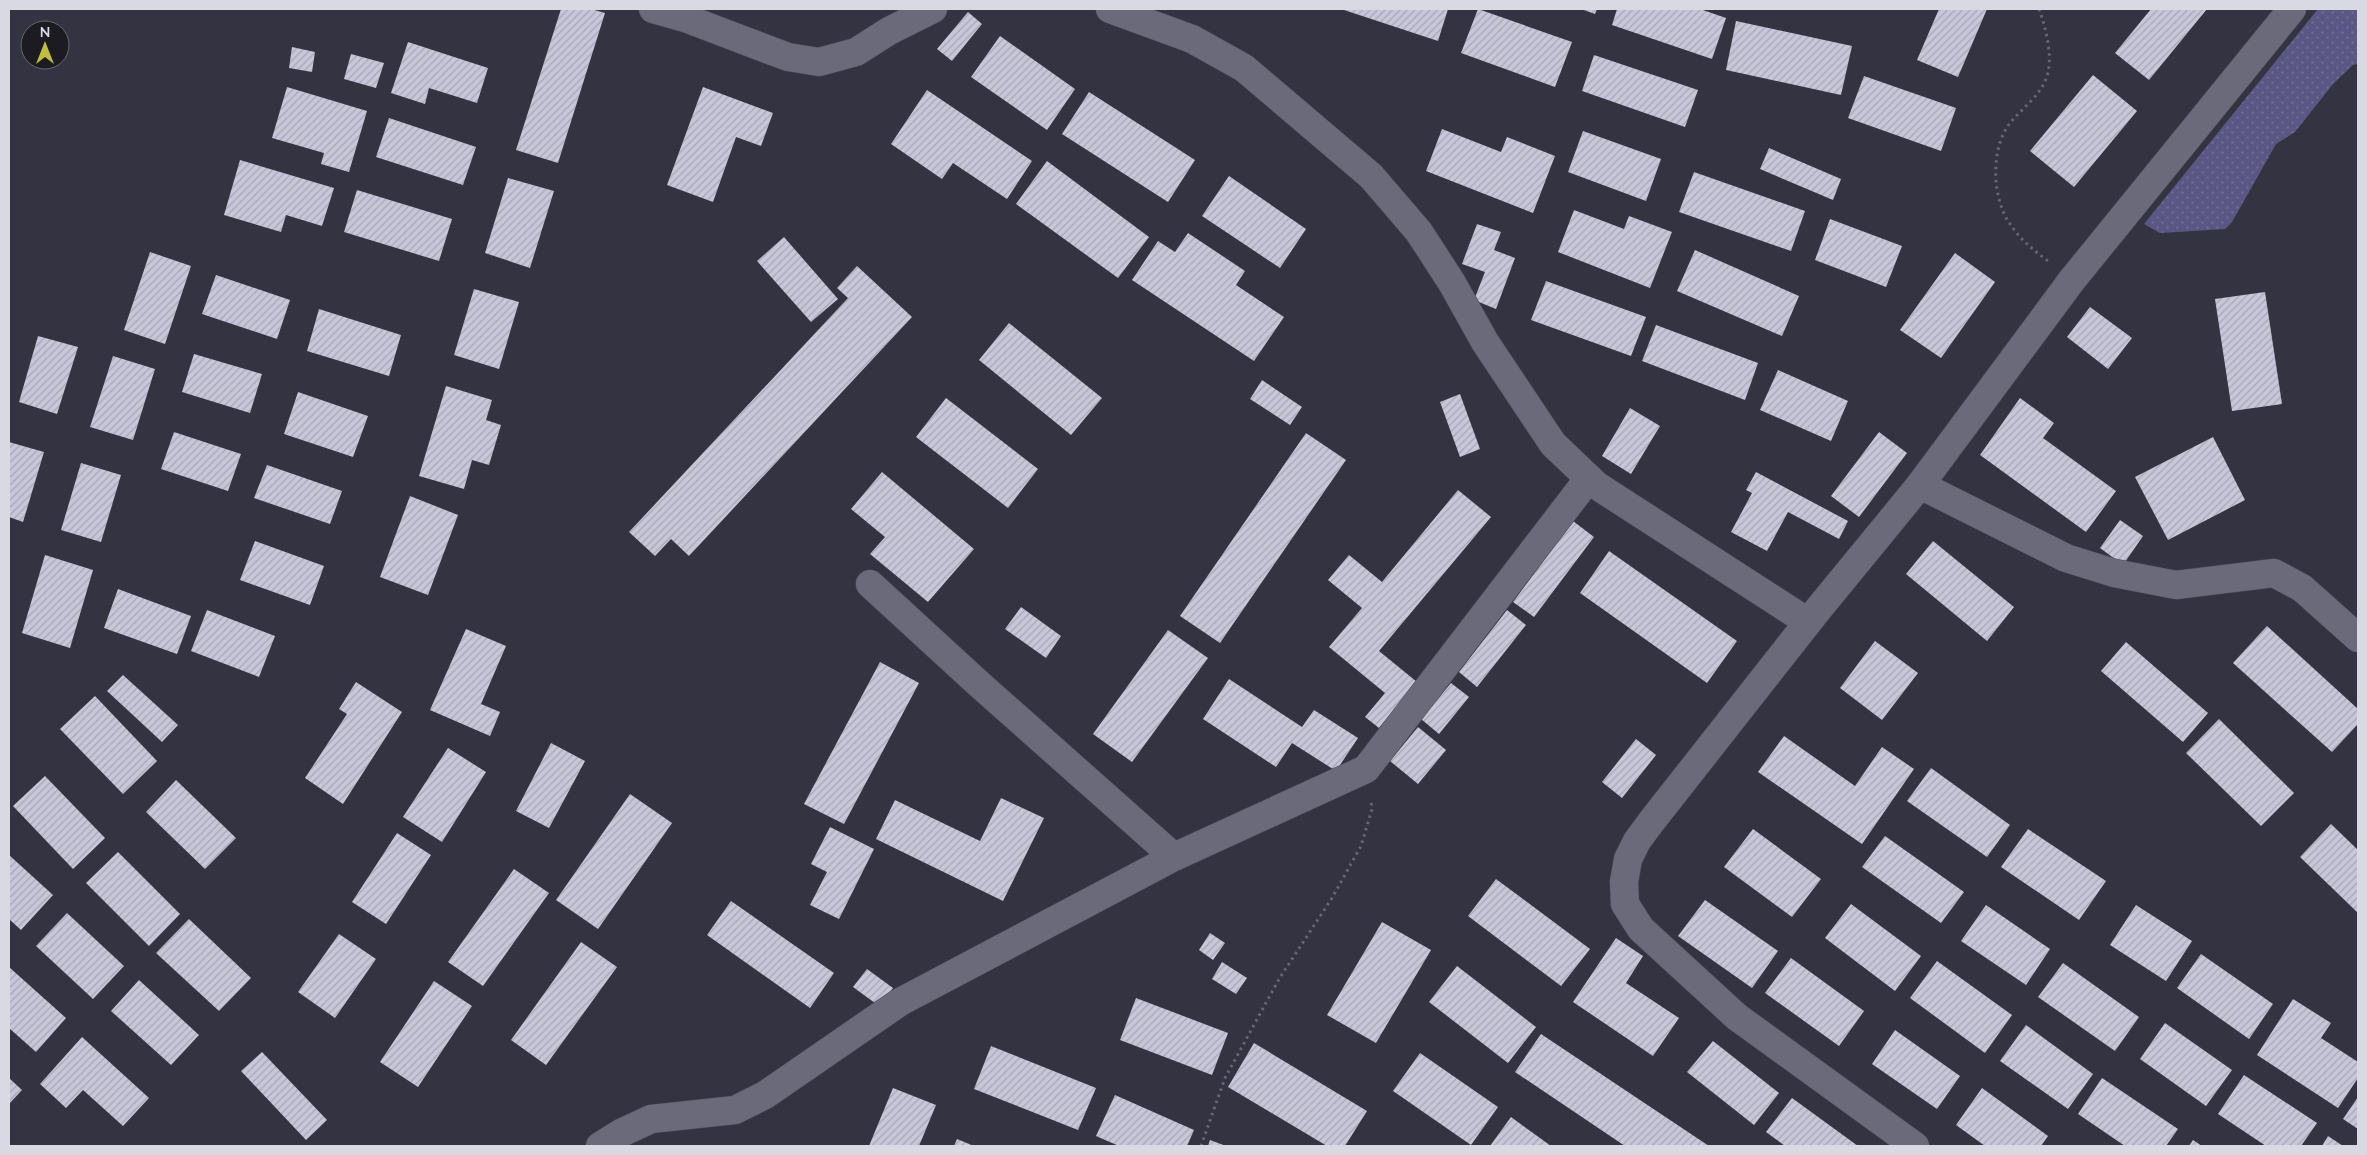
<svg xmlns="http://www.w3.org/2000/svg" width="2367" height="1155" viewBox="0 0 2367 1155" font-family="Mulish,sans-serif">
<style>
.grass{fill:url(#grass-dots)}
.building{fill:url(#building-hatch)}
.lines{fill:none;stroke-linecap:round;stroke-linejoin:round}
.minor-casing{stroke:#514f5c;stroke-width:29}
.path{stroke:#676673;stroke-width:3;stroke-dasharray:2.5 4;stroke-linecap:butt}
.minor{stroke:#6b6a7b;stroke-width:28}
</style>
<defs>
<pattern id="grass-dots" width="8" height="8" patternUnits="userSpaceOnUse" patternTransform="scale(1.25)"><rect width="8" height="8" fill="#5b5784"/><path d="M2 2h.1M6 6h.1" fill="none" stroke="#726f95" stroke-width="1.8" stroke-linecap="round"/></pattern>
<pattern id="building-hatch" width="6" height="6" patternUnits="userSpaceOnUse" patternTransform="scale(1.25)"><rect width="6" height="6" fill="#c8c7da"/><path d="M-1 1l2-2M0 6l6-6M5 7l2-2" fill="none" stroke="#a6a6b4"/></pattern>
</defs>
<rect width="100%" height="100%" fill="#343341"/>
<polygon class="grass" points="2318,9 2358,9 2358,64 2353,65 2333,84 2295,132 2276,144 2232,222 2225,229 2160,233 2144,224"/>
<g class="building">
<polygon points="561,9 591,9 605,13 558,163 516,150"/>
<polygon points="1341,9 1448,9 1438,41"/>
<polygon points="1478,9 1572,42 1555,87 1461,53"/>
<polygon points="1581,9 1597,9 1595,14"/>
<polygon points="1617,9 1700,9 1726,18 1712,59 1612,25"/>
<polygon points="1939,9 1987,9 1958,77 1917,60"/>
<polygon points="2151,9 2207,9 2149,80 2115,53"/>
<polygon points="968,12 982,24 952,61 937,49"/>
<polygon points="1736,21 1852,46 1841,95 1726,70"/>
<polygon points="1000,36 1075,89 1047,130 971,77"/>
<polygon points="408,42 488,68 477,103 429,88 425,104 391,93"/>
<polygon points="292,47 315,52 312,72 289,68"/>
<polygon points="351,54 384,63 376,88 344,79"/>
<polygon points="1594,55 1698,90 1685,127 1582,91"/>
<polygon points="2093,75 2137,111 2074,187 2030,151"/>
<polygon points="1864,76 1956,108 1941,151 1848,118"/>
<polygon points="287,87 367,111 349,172 321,164 324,153 272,138"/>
<polygon points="703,87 773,113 761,146 736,137 713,202 667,185"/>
<polygon points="927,90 1032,161 1007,199 953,163 942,179 891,144"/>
<polygon points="1089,92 1195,160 1168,202 1062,134"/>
<polygon points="389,118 476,147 463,185 376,157"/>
<polygon points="1442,129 1501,152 1507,137 1555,156 1533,213 1426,171"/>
<polygon points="1583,131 1661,159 1646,201 1568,172"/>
<polygon points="1769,148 1841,179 1833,200 1760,169"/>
<polygon points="240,160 334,188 322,226 286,215 281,232 224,215"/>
<polygon points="1047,161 1149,237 1118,278 1016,204"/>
<polygon points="1694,172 1805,211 1791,251 1679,212"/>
<polygon points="1229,176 1306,229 1280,268 1202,216"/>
<polygon points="508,178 554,191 530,268 485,253"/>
<polygon points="357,190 452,219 439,261 344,232"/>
<polygon points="1574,210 1624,229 1629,216 1672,232 1650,288 1558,252"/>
<polygon points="1830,219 1902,246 1886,287 1815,260"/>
<polygon points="1477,224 1501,232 1494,250 1515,258 1496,309 1474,300 1485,272 1462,264"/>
<polygon points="1188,233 1245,271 1236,285 1284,317 1254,361 1132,280 1158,241 1175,252"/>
<polygon points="784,237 838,299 811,322 757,261"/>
<polygon points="1695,250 1799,296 1782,336 1677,291"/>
<polygon points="150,252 191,266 165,344 124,330"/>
<polygon points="1955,253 1995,282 1941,358 1900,330"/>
<polygon points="857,266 912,317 689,556 671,539 655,556 629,532 848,298 837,288"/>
<polygon points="216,275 290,300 277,339 202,314"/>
<polygon points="1546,281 1646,317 1631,356 1531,320"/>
<polygon points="474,289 519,302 499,369 454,355"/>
<polygon points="2265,292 2282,404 2232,411 2215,299"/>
<polygon points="2090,307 2132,338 2108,369 2067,337"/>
<polygon points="319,309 401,335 389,376 307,351"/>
<polygon points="1009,323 1102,398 1071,435 979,360"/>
<polygon points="1656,325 1758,363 1745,400 1642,361"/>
<polygon points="38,336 78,347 57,414 19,402"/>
<polygon points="194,354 262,374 250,413 182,392"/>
<polygon points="113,356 155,369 133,440 90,427"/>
<polygon points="1778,370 1848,401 1831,441 1760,410"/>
<polygon points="1262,380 1302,407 1290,425 1250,399"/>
<polygon points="446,386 492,400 486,420 501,425 489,465 472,460 464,489 419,476"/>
<polygon points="298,392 368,416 353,457 284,434"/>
<polygon points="1460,394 1480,449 1460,457 1440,402"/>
<polygon points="946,398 1038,469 1008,508 916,437"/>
<polygon points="2020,398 2054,423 2043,438 2116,491 2086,532 1980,455"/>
<polygon points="1630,408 1660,426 1631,474 1602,456"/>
<polygon points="174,432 241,454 228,491 161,469"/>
<polygon points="1879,432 1907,453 1859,517 1831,496"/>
<polygon points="1306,433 1346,460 1220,643 1180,616"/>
<polygon points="2213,437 2245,500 2168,540 2135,477"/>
<polygon points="9,442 44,452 23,522 9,517"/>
<polygon points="81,463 121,475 101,542 61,530"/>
<polygon points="267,465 342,491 330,524 254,498"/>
<polygon points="882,472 974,549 928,602 870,554 885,537 851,509"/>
<polygon points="1756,472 1848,521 1839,539 1788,512 1767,551 1731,532 1752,493 1746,490"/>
<polygon points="1458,490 1491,517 1379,651 1417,682 1379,728 1365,717 1385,693 1329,647 1362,608 1328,580 1349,555 1382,582"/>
<polygon points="410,496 458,515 428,595 380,577"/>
<polygon points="2120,520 2143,536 2123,565 2100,548"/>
<polygon points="1573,521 1594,537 1534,617 1513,602"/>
<polygon points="255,541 324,566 310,605 240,580"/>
<polygon points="1933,541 2014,607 1987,641 1906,574"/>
<polygon points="1609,551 1737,641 1707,683 1580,593"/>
<polygon points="45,555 93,570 70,648 22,633"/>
<polygon points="118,589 191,616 177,654 104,628"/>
<polygon points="1021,607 1061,636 1046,658 1005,629"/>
<polygon points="207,610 275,636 259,677 191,651"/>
<polygon points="1507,610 1526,625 1477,687 1459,672"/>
<polygon points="2267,626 2358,709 2358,724 2332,752 2233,663"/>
<polygon points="466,629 506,646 481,704 500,712 490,736 430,710"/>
<polygon points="1168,630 1208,658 1132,762 1093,734"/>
<polygon points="1875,641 1918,673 1882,720 1840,688"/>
<polygon points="2126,642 2208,713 2183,742 2101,671"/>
<polygon points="880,662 919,683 844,824 804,804"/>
<polygon points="123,675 178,725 162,742 107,691"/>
<polygon points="1229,679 1302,727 1314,710 1358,738 1336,771 1292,743 1276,767 1203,719"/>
<polygon points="356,682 402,712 343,804 305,778 347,714 339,709"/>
<polygon points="1451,683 1469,697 1439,734 1421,719"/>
<polygon points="95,696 157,761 123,794 60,729"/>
<polygon points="2219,719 2294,793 2261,826 2186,753"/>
<polygon points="1418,727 1446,750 1418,784 1390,761"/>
<polygon points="1784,736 1855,786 1882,747 1914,769 1862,844 1758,772"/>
<polygon points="1636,739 1656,755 1622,798 1602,782"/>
<polygon points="551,743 585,761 549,828 516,811"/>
<polygon points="448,748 486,772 442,842 403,817"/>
<polygon points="1931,768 2010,825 1987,857 1907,801"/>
<polygon points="45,776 105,838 73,869 13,806"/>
<polygon points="176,780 236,838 205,869 146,812"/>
<polygon points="630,794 672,823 598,929 556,900"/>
<polygon points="1001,798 1044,818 1003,901 876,839 895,800 980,841"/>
<polygon points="2331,824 2358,850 2358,913 2300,857"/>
<polygon points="830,827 874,849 839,919 810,905 827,872 811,864"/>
<polygon points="1753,829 1821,879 1792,917 1724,867"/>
<polygon points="2028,829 2106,881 2079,920 2001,867"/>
<polygon points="397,833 431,855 386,924 352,902"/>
<polygon points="1885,836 1964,892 1941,923 1862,867"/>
<polygon points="118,852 180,914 149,946 86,883"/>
<polygon points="9,855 53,895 21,930 9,919"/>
<polygon points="514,869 549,893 483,986 448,962"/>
<polygon points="1496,879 1590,949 1561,986 1468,916"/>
<polygon points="1705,900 1778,951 1752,988 1678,936"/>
<polygon points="731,901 834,973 810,1008 707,935"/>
<polygon points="1851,904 1921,956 1895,991 1825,938"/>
<polygon points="1986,905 2050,949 2026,985 1961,941"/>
<polygon points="2136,905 2192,941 2166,981 2110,945"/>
<polygon points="67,913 124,966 93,999 36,946"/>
<polygon points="189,919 251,978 219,1011 156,953"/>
<polygon points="1382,922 1431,950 1376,1043 1327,1015"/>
<polygon points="1210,933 1225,943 1213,960 1199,950"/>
<polygon points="339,934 376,959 335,1018 298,992"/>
<polygon points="1616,938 1643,956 1626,983 1679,1018 1653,1056 1573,1002"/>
<polygon points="581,942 617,967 546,1065 511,1040"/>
<polygon points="2201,954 2273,1004 2249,1039 2177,988"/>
<polygon points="1791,958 1864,1011 1839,1046 1765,993"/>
<polygon points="1937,961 2012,1015 1985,1053 1910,998"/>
<polygon points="1222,962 1247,978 1236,994 1212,979"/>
<polygon points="2063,963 2139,1017 2115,1051 2038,997"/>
<polygon points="1457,966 1536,1027 1508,1063 1429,1002"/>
<polygon points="9,967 66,1018 36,1052 9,1028"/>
<polygon points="867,969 893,988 879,1006 853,987"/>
<polygon points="139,980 199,1035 171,1065 111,1011"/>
<polygon points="434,981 472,1006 418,1087 380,1062"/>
<polygon points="1136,998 1228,1033 1212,1075 1120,1040"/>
<polygon points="2293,999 2331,1023 2321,1038 2358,1062 2358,1078 2338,1108 2257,1055"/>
<polygon points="2165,1023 2232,1070 2206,1106 2140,1059"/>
<polygon points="2026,1025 2093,1074 2068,1109 2000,1061"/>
<polygon points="1895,1030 1960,1076 1937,1109 1872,1064"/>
<polygon points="1541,1034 1709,1146 1625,1146 1515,1072"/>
<polygon points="82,1037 149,1098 123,1126 83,1090 66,1108 40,1084"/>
<polygon points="1713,1041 1779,1093 1754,1125 1687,1072"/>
<polygon points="1254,1043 1367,1111 1345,1146 1327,1146 1228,1087"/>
<polygon points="991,1046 1096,1088 1078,1130 974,1089"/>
<polygon points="262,1052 327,1120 306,1140 241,1071"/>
<polygon points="1420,1053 1498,1107 1471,1145 1393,1091"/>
<polygon points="2244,1075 2317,1123 2301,1146 2266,1146 2218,1114"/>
<polygon points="9,1078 22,1090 9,1104"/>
<polygon points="2102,1078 2178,1129 2166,1146 2125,1146 2078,1114"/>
<polygon points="893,1088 936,1105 919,1146 869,1146"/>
<polygon points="1982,1088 2048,1136 2041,1146 1985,1146 1956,1125"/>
<polygon points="1115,1095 1194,1130 1187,1146 1119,1146 1096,1136"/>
<polygon points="2358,1097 2358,1129 2343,1119"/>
<polygon points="1792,1098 1858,1146 1785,1146 1766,1132"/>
<polygon points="1511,1117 1551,1146 1490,1146"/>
<polygon points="2328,1136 2343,1146 2322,1146"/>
<polygon points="957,1139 974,1146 954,1146"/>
<polygon points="1210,1140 1226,1146 1208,1146"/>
<polygon points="2193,1140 2202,1146 2189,1146"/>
</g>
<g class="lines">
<defs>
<g id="minor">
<polyline points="653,9 685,18 788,57 819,62 856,52 889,31 933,9"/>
<polyline points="1110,9 1192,39 1244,68 1371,176 1419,232 1452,283 1485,342 1553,444 1596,485 1808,622"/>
<polyline points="1920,485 2066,558 2114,573 2176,585 2274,573 2302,588 2358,638"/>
<polyline points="870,584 979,684 1174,857"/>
<polyline points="600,1146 621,1133 651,1119 735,1110 765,1095 900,1002 1174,857 1366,769 1589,478"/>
<polyline points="1915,1146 1737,1017 1641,929 1625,904 1624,882 1628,859 1637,841 1651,822 1816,612 1920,485 2072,280 2292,9"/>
</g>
</defs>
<use href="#minor" class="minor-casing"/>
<g class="path">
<path d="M2039,9C2046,28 2054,60 2046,79C2039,97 2021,109 2010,123C1990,148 1992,199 2010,224C2020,239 2033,250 2048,261"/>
<polyline points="1201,1146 1225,1078 1279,979 1332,898 1361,846 1372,809 1371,802"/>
</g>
<use href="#minor" class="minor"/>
</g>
<rect width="2367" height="1155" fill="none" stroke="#d9d9e3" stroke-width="20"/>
<g transform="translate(45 45)"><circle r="24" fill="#1c1b22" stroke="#68676f"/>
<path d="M0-4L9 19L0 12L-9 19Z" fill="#c0be40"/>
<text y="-8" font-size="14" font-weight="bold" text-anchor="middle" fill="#d9d9e3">N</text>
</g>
</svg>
